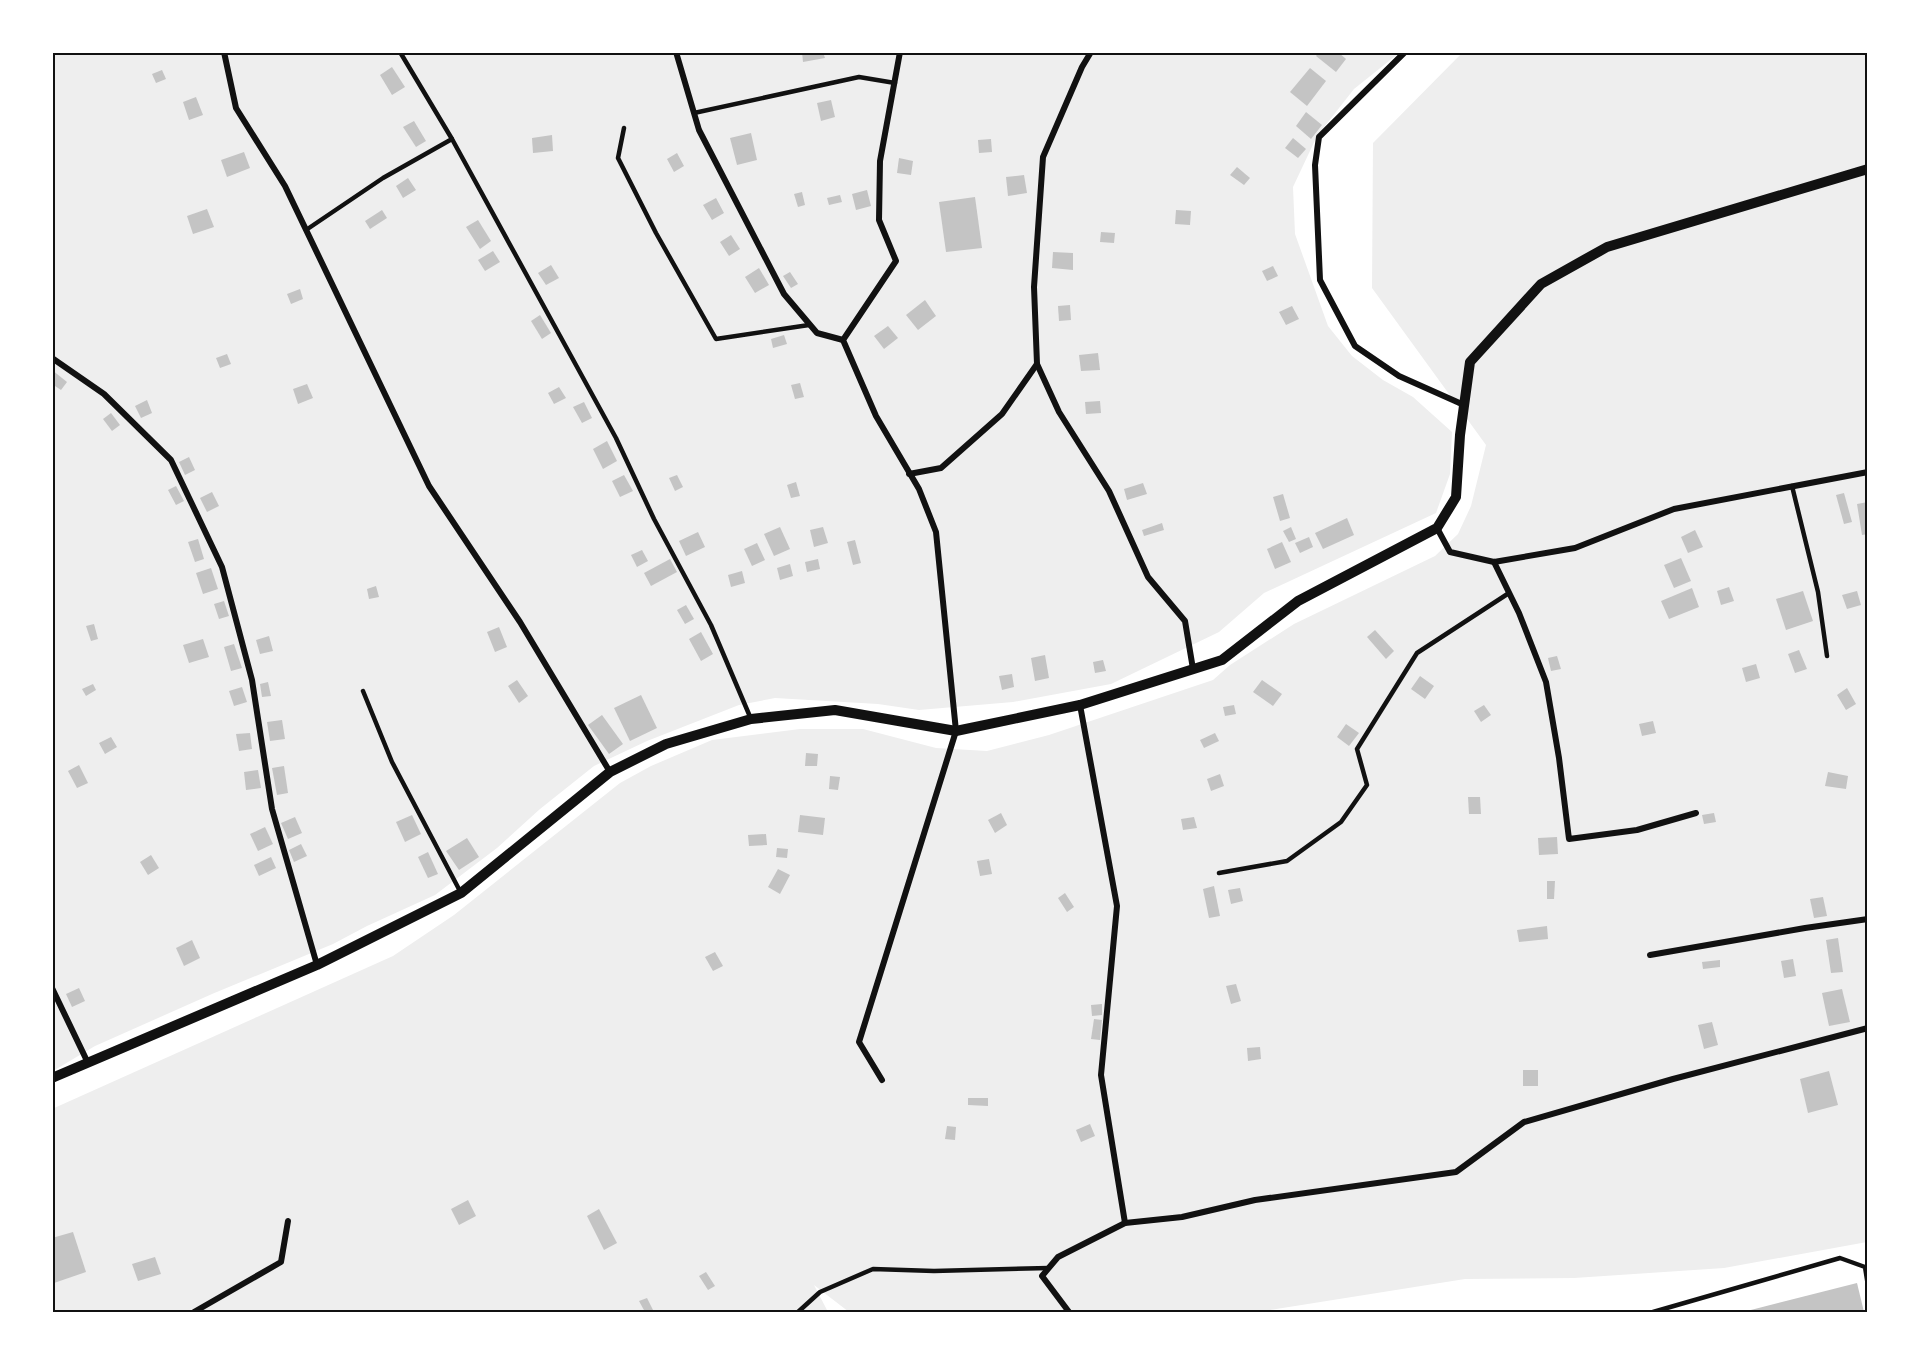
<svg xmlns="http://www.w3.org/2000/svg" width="1920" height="1365" viewBox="0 0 1920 1365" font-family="'PT Sans',sans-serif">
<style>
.green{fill:#eee}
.building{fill:#c4c4c4}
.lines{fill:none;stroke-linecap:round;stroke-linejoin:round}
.service{stroke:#111;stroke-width:4.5}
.minor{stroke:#111;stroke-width:6}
.tertiary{stroke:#111;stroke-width:10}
.neatline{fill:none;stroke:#111;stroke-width:2}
</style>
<rect width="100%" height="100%" fill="#fff"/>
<g class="green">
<polygon points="53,53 1399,53 1354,89 1317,136 1293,187 1295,234 1328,326 1352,356 1383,380 1413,397 1452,432 1450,474 1436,513 1264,593 1219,632 1111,684 1013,702 919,710 878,704 775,698 739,705 647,741 594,766 540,809 497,848 435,895 367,926 333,944 212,994 95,1046 53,1071"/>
<polygon points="1462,53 1867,53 1867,1242 1724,1268 1574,1278 1465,1279 1258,1312 849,1312 814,1285 828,1312 53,1312 52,1109 393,956 454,915 620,783 651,766 712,740 800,729 863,729 936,748 987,751 1049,735 1213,680 1230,665 1294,624 1435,556 1458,534 1471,506 1486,445 1372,288 1373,143"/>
</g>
<g class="building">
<polygon points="802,52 823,52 825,58 803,62"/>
<polygon points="1319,52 1338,52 1346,59 1336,72 1316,56"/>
<polygon points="392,67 405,87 392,95 380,75"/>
<polygon points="1310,68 1326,81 1307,106 1290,92"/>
<polygon points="162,70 166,79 156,83 152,74"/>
<polygon points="196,97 203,115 189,120 183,102"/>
<polygon points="831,100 835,117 821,121 817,103"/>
<polygon points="1306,112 1322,125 1311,139 1296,126"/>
<polygon points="414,121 426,141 416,147 403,127"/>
<polygon points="751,133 757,160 737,165 730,138"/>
<polygon points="552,135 553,151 533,153 532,138"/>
<polygon points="1293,138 1306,149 1298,158 1285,148"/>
<polygon points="991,139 992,152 979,153 978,140"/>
<polygon points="244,152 250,168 227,177 221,160"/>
<polygon points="677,153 684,166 674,172 667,159"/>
<polygon points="899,158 913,161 911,175 897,173"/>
<polygon points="1237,167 1250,178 1244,185 1230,175"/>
<polygon points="1024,175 1027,193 1008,196 1006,177"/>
<polygon points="408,178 416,190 403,198 396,186"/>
<polygon points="867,190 871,206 856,210 852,194"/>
<polygon points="802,192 805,205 798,207 794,194"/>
<polygon points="840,195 842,202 829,205 827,198"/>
<polygon points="975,197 982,248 946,252 939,202"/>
<polygon points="716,198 724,213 712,220 703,205"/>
<polygon points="207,209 214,227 193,234 187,216"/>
<polygon points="382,210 387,218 370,229 365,221"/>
<polygon points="1176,210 1191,211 1190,225 1175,224"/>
<polygon points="478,220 491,241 480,249 466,227"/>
<polygon points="1101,232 1115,233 1114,243 1100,242"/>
<polygon points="731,235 740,249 729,256 720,242"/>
<polygon points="493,251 500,262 485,271 478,260"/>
<polygon points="1053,252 1073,253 1073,270 1052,268"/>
<polygon points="551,265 559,278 546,285 538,273"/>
<polygon points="1273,266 1278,276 1267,281 1262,271"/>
<polygon points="759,268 769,285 755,293 745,277"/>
<polygon points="790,272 798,284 791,288 783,276"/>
<polygon points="300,289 303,299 291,304 287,294"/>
<polygon points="925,300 936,316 918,330 906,315"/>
<polygon points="1070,305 1071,320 1059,321 1058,306"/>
<polygon points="1292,306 1299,319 1286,325 1279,312"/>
<polygon points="540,315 551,333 542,339 531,321"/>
<polygon points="888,326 898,338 884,349 874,336"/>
<polygon points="784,335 787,344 773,348 771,339"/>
<polygon points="1098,353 1100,370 1081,371 1079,355"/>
<polygon points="227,354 231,364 220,368 216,358"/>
<polygon points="52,370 67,382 61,390 52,384"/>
<polygon points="800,383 804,397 795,399 791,385"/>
<polygon points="307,384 313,398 298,404 293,389"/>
<polygon points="559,387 566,398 554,404 548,393"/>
<polygon points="147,400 152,413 141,418 135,406"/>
<polygon points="1100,401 1101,413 1086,414 1085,402"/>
<polygon points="584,402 592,418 582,423 573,407"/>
<polygon points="111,413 120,425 112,431 103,419"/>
<polygon points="607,441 617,461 603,469 593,449"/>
<polygon points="189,457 195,470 185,475 179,462"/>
<polygon points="624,475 633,491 620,497 612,481"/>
<polygon points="677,475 683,487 675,491 669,478"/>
<polygon points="796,482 800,496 791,498 787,485"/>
<polygon points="1143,483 1147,494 1127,500 1124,489"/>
<polygon points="176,486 184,501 176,505 168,490"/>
<polygon points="212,492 219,506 207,512 200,498"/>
<polygon points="1844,493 1852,522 1844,524 1836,495"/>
<polygon points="1283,494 1290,518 1280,521 1273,497"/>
<polygon points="1868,502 1868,534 1862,535 1857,504"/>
<polygon points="1347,518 1354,535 1323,549 1315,533"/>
<polygon points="1162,523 1164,530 1144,536 1142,530"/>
<polygon points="780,527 790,549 774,556 764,534"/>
<polygon points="823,527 828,543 814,547 810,530"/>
<polygon points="1291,527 1296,539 1289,542 1283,531"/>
<polygon points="1695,530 1703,547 1688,553 1681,537"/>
<polygon points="698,532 705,547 686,556 679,541"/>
<polygon points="1309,537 1313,547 1300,553 1295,543"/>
<polygon points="198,539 204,559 195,562 188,542"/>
<polygon points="855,540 861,563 853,565 847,542"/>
<polygon points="1282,542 1291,562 1275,569 1267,549"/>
<polygon points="757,543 765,560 752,566 744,549"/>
<polygon points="642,550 648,561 637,567 631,555"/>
<polygon points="1681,558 1691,581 1674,588 1664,565"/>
<polygon points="670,559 677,572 651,586 644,573"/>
<polygon points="818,559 820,569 807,572 805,562"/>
<polygon points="790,564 793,576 780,580 777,568"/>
<polygon points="211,568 218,589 203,594 196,573"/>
<polygon points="742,571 745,583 731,587 728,575"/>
<polygon points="376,586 379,597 369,599 367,589"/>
<polygon points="1729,587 1734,601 1721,605 1717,591"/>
<polygon points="1692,588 1699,607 1669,619 1661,601"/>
<polygon points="1803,591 1813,621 1786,630 1776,599"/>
<polygon points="1857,591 1861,605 1847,609 1842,595"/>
<polygon points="224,601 229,616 219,619 214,604"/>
<polygon points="686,605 694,619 685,624 677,610"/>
<polygon points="94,624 98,639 91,641 86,626"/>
<polygon points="499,627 507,647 495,652 487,632"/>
<polygon points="1375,630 1394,651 1386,659 1367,637"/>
<polygon points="701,632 713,654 701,661 689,639"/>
<polygon points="269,636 273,651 260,654 256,640"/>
<polygon points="203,639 209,657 189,663 183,645"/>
<polygon points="234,644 242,668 231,671 224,647"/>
<polygon points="1799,650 1807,669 1795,673 1788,654"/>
<polygon points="1045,655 1049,678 1035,681 1031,658"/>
<polygon points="1557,656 1561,669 1551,671 1548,658"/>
<polygon points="1103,660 1106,671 1095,673 1093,662"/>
<polygon points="1756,664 1760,678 1746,682 1742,668"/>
<polygon points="1012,674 1014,687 1002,690 999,676"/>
<polygon points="1420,676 1434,686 1425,699 1411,689"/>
<polygon points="517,680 528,696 519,703 508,686"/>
<polygon points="1262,680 1282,694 1273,706 1253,692"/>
<polygon points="268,682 271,696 262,697 260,684"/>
<polygon points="93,684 96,690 86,696 82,689"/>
<polygon points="242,687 247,702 234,706 229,691"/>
<polygon points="1847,688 1856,704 1846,710 1837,695"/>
<polygon points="641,695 657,728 630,741 614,708"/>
<polygon points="1234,705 1236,714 1225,716 1223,707"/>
<polygon points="1484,705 1491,715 1481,722 1474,711"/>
<polygon points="602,715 623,744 609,754 588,725"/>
<polygon points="282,720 285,739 270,741 267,722"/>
<polygon points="1653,721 1656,733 1642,736 1639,724"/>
<polygon points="1346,724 1359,733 1349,746 1337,737"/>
<polygon points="250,733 252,749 239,751 236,734"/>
<polygon points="1215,733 1219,741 1204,748 1200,740"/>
<polygon points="111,737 117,747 105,754 99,743"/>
<polygon points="806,753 818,754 817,766 805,766"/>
<polygon points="79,765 88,783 77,788 68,771"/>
<polygon points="284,766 288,793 277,795 272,768"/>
<polygon points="258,770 261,788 246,790 244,772"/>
<polygon points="1828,772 1848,776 1846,789 1825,786"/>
<polygon points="1220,774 1224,786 1211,791 1207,779"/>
<polygon points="830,776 840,777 838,790 829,789"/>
<polygon points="1468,797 1480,797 1481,814 1469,814"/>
<polygon points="1001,813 1007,825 995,833 988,820"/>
<polygon points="1714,813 1716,822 1704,824 1702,815"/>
<polygon points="412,815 421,834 405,842 396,822"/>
<polygon points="800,815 825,818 823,835 798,832"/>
<polygon points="295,817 302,833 288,839 281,823"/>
<polygon points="1194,817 1197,828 1183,830 1181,819"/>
<polygon points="265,827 273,844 258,851 250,834"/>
<polygon points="766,834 767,845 749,846 748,835"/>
<polygon points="1557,837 1558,854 1539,855 1538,838"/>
<polygon points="467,838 479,857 459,870 446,851"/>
<polygon points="301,844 307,856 294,862 289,850"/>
<polygon points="777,848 788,849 787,858 776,857"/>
<polygon points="428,852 438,874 428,878 418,857"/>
<polygon points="151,855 159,868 148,875 140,862"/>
<polygon points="271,857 276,868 259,876 254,865"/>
<polygon points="989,859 992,874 980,876 977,861"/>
<polygon points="778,869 790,875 780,894 768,887"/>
<polygon points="1547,881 1555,881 1554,899 1547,899"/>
<polygon points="1214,886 1220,916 1209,918 1203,889"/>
<polygon points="1240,888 1243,901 1231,904 1228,890"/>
<polygon points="1065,893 1074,907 1067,912 1058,898"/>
<polygon points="1823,897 1827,916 1814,918 1810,899"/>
<polygon points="1547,926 1548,939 1519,942 1517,930"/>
<polygon points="1838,938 1843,972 1831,973 1826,940"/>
<polygon points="192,940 200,958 184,966 176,948"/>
<polygon points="715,952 723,966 713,971 705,957"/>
<polygon points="1793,959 1796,976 1784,978 1781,961"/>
<polygon points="1720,960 1720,967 1703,969 1702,962"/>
<polygon points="1236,984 1241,1001 1231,1004 1226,986"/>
<polygon points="79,988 85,1001 72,1007 66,994"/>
<polygon points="1842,989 1850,1022 1829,1026 1822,993"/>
<polygon points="1102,1004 1102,1015 1092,1016 1091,1005"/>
<polygon points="1094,1019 1102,1020 1100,1040 1091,1039"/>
<polygon points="1712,1022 1718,1045 1704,1049 1698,1025"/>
<polygon points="1260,1047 1261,1059 1248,1061 1247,1048"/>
<rect x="1523" y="1070" width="15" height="16"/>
<polygon points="1829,1071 1838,1105 1808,1113 1800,1079"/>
<polygon points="968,1098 988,1098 988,1106 968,1105"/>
<polygon points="1090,1124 1095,1136 1081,1142 1076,1130"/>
<polygon points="947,1126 956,1127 955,1140 945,1139"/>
<polygon points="468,1200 476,1216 459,1225 451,1209"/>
<polygon points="599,1209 617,1243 604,1250 587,1216"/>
<polygon points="73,1232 86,1272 54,1283 52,1277 52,1238"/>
<polygon points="155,1257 161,1274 138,1281 132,1264"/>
<polygon points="706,1272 715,1286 708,1290 699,1276"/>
<polygon points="1857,1283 1864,1312 1743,1312"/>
<polygon points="647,1298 654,1312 645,1312 639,1301"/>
</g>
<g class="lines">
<g class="service">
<polyline points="400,52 452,139 616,438 654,519 711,625 751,719"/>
<polyline points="694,113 859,77 895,83"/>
<polyline points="624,128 618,158 656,233 716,339 809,325"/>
<polyline points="306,230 383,178 452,139"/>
<polyline points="1792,486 1818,592 1827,656"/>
<polyline points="363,691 392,762 461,893"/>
<polyline points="1219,873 1287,861 1341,822 1367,785 1357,749 1417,653 1509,593"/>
<polyline points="798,1312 820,1292 873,1269 934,1271 1049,1268"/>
<polyline points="1653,1312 1840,1258 1865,1267 1868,1286"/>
</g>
<g class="minor">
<polyline points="224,52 236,108 285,186 429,486 520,622 610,772"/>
<polyline points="676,52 699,130 784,294 817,333 843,340"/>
<polyline points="1405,52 1319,137 1315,165 1320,280 1355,346 1399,376 1464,405"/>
<polyline points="52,358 104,394 171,460 222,567 252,680 272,809 317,965"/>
<polyline points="1037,364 1059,412 1109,491 1148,577 1185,621 1193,669"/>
<polyline points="909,474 941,468 1002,414 1037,364 1034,287 1043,157 1082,67 1091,52"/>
<polyline points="1437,528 1450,552 1494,562 1575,548 1674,509 1868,472"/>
<polyline points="1494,562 1519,613 1546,682 1559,758 1569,839 1637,830 1696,813"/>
<polyline points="1080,705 1117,906 1101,1075 1125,1223"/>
<polyline points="1650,955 1805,928 1868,919"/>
<polyline points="52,988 88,1063"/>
<polyline points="882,1080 859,1042 956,731 936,532 919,489 876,416 843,340 896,261 879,220 880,161 900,52"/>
<polyline points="194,1312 281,1262 288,1221"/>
<polyline points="1069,1312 1042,1276 1058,1257 1125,1223 1182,1217 1255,1200 1456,1172 1524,1122 1673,1079 1868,1028"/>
</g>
<polyline class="tertiary" points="52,1078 317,965 461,893 610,772 666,744 751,719 835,710 956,731 1080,705 1222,660 1298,601 1437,528 1456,497 1460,435 1470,362 1541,284 1607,247 1868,169"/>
</g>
<rect width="1920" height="1365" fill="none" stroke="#ffffff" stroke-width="108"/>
<rect x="54" y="54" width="1812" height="1257" class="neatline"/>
</svg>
